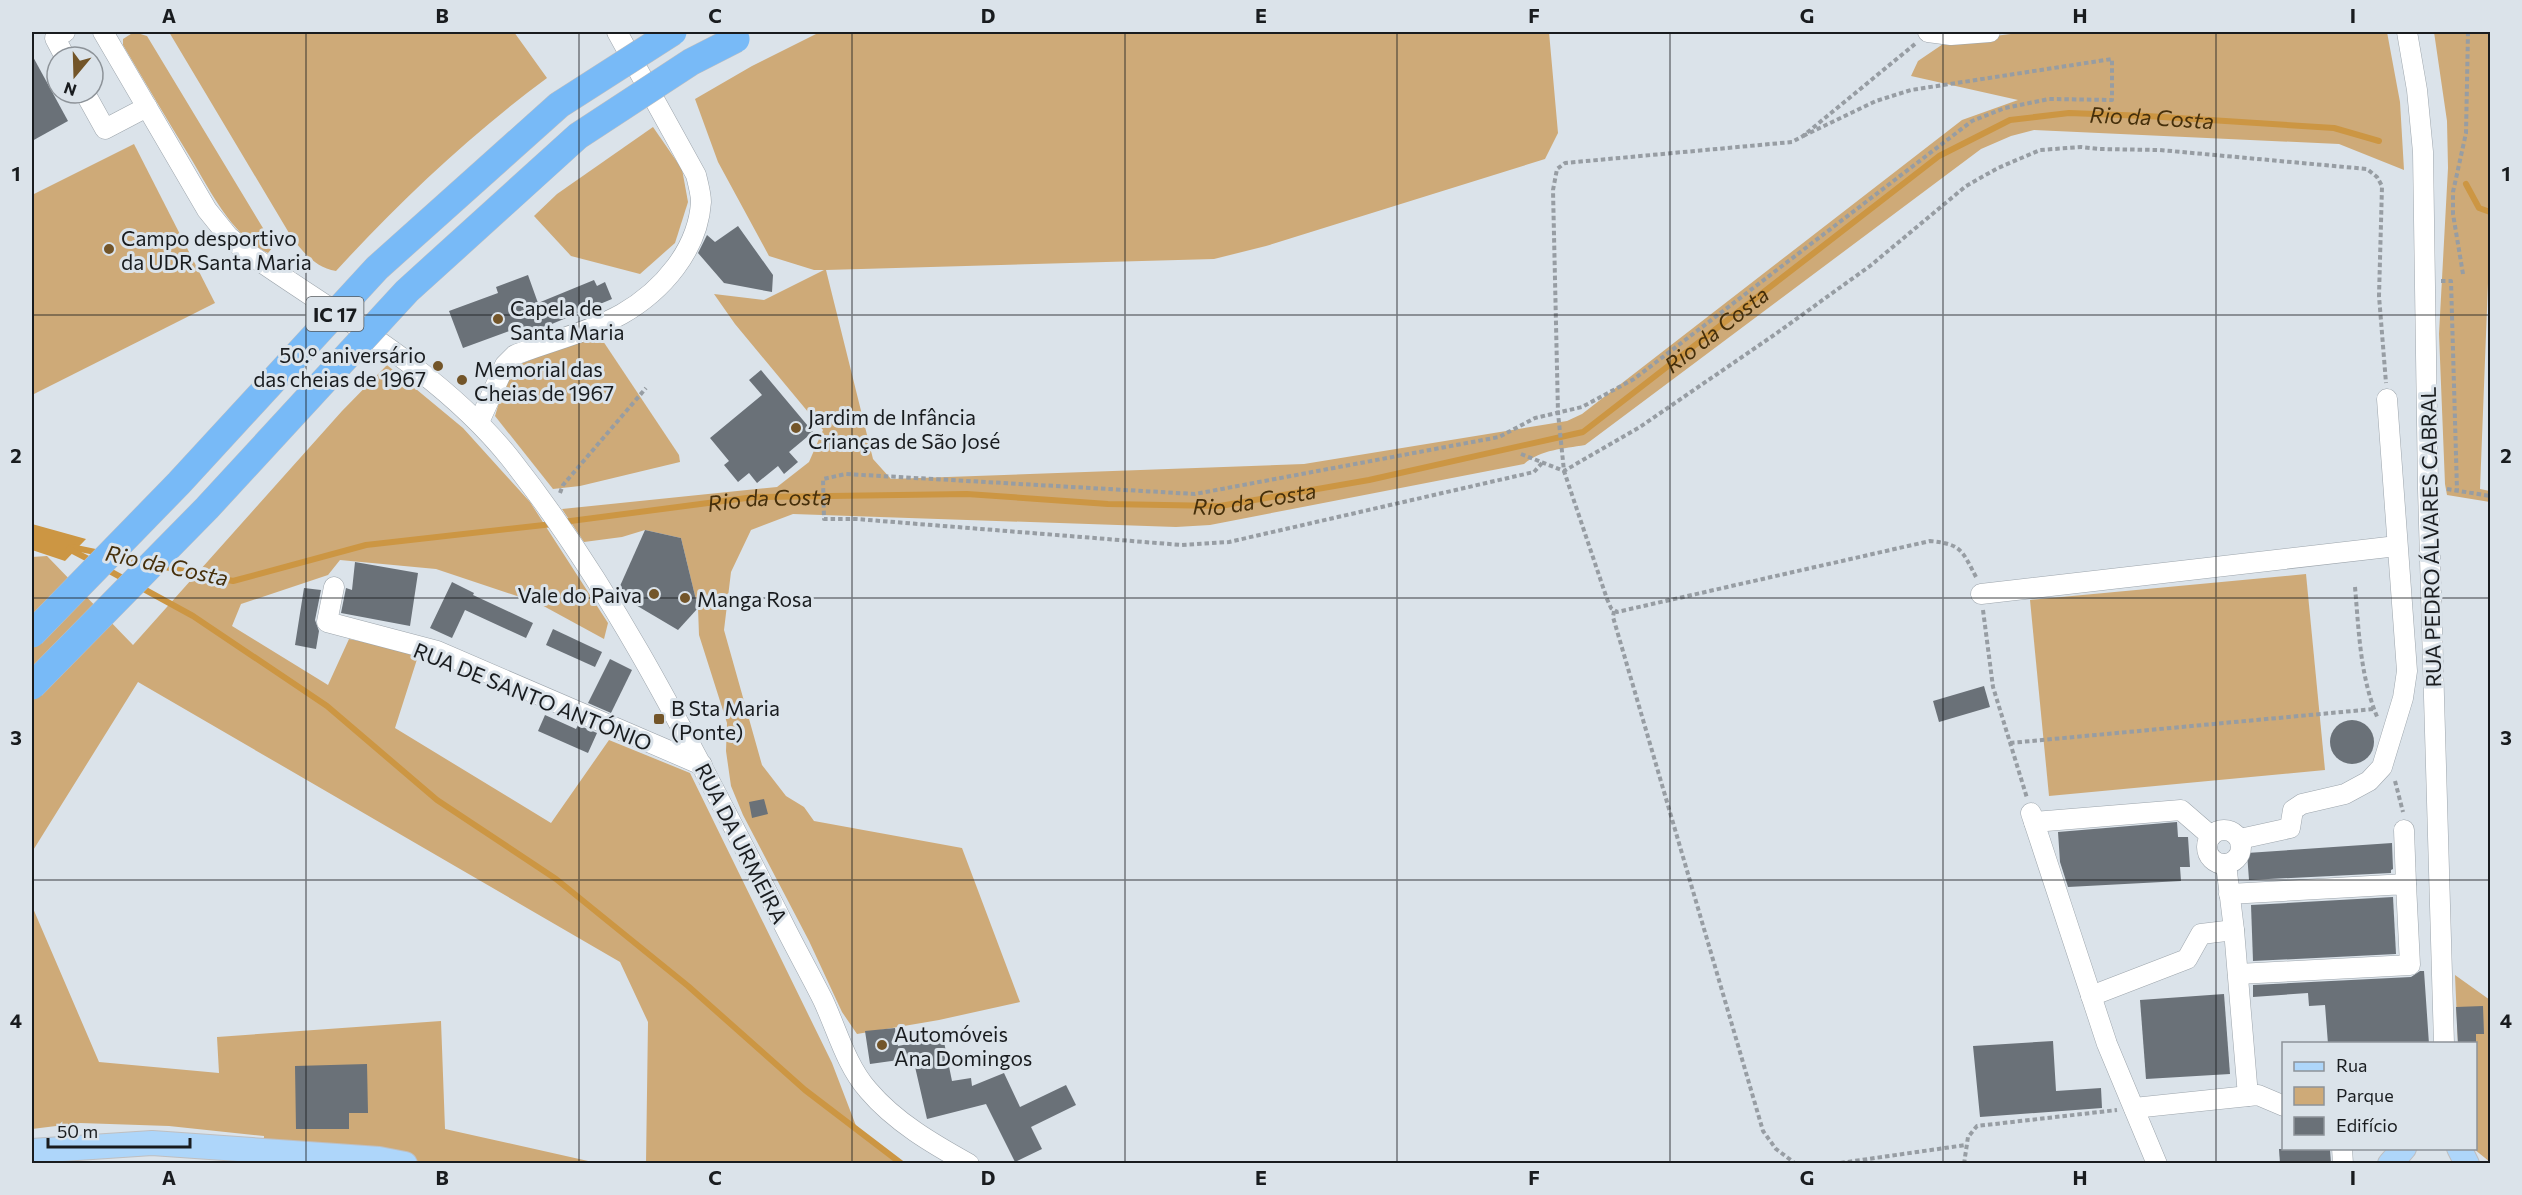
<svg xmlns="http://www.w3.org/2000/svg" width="2522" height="1195" viewBox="0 0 2522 1195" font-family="Commissioner,sans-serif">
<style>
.green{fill:#ceaa78}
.water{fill:#cc9643}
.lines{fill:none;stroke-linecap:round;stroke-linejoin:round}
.stream{stroke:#cc9643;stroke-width:6}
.building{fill:#6a7178}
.minor-casing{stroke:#9da5ac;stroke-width:21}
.major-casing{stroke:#bfbfc0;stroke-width:26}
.path{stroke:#979da3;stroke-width:4;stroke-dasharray:4.5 3;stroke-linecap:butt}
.minor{stroke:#fff;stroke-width:20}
.major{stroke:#aed6fa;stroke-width:24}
.highway-bridge-casing{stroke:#bfbfc0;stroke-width:28;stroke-linecap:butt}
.highway-bridge{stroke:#78baf7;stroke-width:27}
.grid{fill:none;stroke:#191c1f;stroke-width:1.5;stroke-opacity:0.55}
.poi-dot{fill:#735529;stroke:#dbe3ea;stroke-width:2}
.labels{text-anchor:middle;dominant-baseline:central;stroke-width:6;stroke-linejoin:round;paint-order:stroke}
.shield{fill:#dbe3ea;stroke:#53585c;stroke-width:1.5}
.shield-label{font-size:20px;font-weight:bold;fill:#191c1f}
.poi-label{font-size:21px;fill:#191c1f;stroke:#dbe3ea;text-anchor:start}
.street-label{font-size:21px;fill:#191c1f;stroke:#dbe3ea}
.water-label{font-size:22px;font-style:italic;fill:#452f0b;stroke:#dbe3ea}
.neatline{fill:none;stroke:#191c1f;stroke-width:2}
.grid-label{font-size:20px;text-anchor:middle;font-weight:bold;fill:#191c1f}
</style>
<rect width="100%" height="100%" fill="#dbe3ea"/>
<g class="green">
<path d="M134,32L147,36L269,238L273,247L268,253C231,235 210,190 190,157C167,120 145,82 123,45V39Z"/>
<path d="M169,32H514L547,78C470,135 400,201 336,271C315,267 305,254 292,238Z"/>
<path d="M820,32H1549L1558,133L1545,159L1266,246L1214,259L826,270L873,459L891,479L1304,464L1567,421L1582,414L1962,120L2018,100L1911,76L1918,61L1946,42L2027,32H2387L2400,102L2404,170L2339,144L2034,130L2011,136L1981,149L1585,445C1563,449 1542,449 1524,464L1210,525L1176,527L793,514L751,530L731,572L724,630L762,765L786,796L804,807L814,821L962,848L1020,1002L939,1020L857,1034L842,1012L809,941L743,815L731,786L726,751L727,723L699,635L698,608L681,538L645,530L622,537L584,542L562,509L777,487L809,462L823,430L735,324L714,294L764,300L824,270H814L769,256L718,162L695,99L752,66Z"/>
<polygon points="2434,32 2490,32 2490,278 2488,283 2480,489 2490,491 2490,502 2447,495 2445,484 2439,334 2448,168 2447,121"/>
<polygon points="653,127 682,169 688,202 675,243 640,274 571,256 534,216 557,194"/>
<polygon points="134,144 215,303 32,395 32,195"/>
<polygon points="592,333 601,338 679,455 680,462 580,486 553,489 495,416 504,386 521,364"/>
<polygon points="387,365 463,428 530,502 608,623 604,639 538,603 436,569 340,560 328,575 241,604 232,626 328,685 349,639 419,653 395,728 551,823 609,740 690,773 832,1063 858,1131 902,1163 646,1163 648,1022 620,962 138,682 32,852 32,557 47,556 133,645 342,411"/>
<polygon points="2306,574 2325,770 2049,796 2030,600"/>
<polygon points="32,906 99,1062 219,1073 217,1037 441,1021 445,1129 597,1163 263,1163 264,1136 169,1126 80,1123 32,1129"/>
<polygon points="2455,975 2490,1000 2490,1162 2474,1149 2476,1044 2458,1043"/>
</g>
<polygon class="water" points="32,524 86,539 65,561 32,550"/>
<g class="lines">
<g class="stream">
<polyline points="2466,184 2479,208 2490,212"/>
<path id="s1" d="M563,522L754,497L967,494L1108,504L1220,506L1369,480L1583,432L1939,156L2010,120L2069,113L2147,116L2334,128L2379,141"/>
<polyline points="71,547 100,553"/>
<polyline points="69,549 92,561"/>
<polyline points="118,557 144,562"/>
<polyline points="160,566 233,581 366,545 553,524"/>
<polyline points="106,569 126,580"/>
<polyline points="140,587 193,616 327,706 437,800 556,879 688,986 805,1090 902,1164"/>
</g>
</g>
<g class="building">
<polygon points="32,55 68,121 32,141"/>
<polygon points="738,226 773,275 772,292 724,283 698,253 707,235 715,242"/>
<polygon points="528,275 538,303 594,280 597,286 605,282 612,299 518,338 515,329 463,348 449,311 498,293 496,287"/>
<polygon points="761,370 813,432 789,452 798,462 784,474 778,466 757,483 749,473 738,482 724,465 729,461 710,438 762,395 749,380"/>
<polygon points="645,530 681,538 698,608 678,630 629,601 620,586"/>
<polygon points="355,562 418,573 410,626 341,613 346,588 352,590"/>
<polygon points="452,582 474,593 473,595 533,623 526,638 465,610 452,638 430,628"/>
<polygon points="304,588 321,590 315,620 319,631 316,649 295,645"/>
<polygon points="553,629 602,652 595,667 546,645"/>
<polygon points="610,659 632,670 611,713 588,703"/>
<polygon points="1984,686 1990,707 1939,722 1933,701"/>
<polygon points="545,715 576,729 578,725 597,733 588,753 538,731"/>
<circle cx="2352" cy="742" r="22"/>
<polygon points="764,799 768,814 752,818 749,802"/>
<polygon points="2177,822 2178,837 2188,837 2190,867 2180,867 2181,881 2068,887 2060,862 2058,832"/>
<polygon points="2392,843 2393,869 2391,870 2391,873 2249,880 2247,853"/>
<polygon points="2393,897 2396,954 2253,961 2251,905"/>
<polygon points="2420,971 2424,971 2429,1044 2328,1044 2325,1005 2309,1006 2308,993 2253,997 2253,985 2411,977"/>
<polygon points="2224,994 2230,1074 2146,1079 2140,1000"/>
<polygon points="2483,1006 2484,1034 2476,1034 2476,1044 2458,1044 2456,1007"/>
<polygon points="895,1028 898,1046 943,1037 952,1081 971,1078 972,1086 1004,1073 1020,1107 1066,1085 1076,1105 1031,1127 1042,1149 1015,1162 986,1104 927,1119 913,1058 870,1064 865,1031"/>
<polygon points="2053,1041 2056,1091 2101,1088 2102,1108 1980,1117 1973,1046"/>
<polygon points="367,1064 368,1113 349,1113 349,1129 296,1129 295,1066"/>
<polygon points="2279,1149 2330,1149 2331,1164 2280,1164"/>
</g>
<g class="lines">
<defs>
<g id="minor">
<polyline points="65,32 55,38 65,57"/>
<path d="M103,32L207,210L228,236L248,253C339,317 440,371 510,458C620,597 698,759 779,915C793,944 809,972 823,1000C837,1030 846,1065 868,1090C895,1122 933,1144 969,1164"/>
<polyline points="1928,32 1951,35 1990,32"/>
<polyline points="2407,32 2417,90 2423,152 2428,489 2444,1044"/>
<polyline points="85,93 105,129 147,107"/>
<path d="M479,422L505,365L515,355C548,342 592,331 622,314C662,291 698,250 701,202C701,194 698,183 696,175L617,32"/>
<polyline points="334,587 327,622 437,651 702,765"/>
<polyline points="1981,594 2397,546"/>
<polyline points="2031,813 2107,1044 2157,1164"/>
<polyline points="2034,822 2181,810 2211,836"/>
<circle cx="2224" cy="847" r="17"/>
<polyline points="2404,830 2406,884"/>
<polyline points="2240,839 2290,828 2293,810 2302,804 2345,794 2369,781 2382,767 2403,698 2407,671 2387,399"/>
<polyline points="2226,864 2234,930 2248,1096"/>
<polyline points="2229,894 2406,884 2410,965 2238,974"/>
<polyline points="2091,996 2187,959 2201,934 2234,930"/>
<polyline points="2134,1108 2258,1095 2284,1106"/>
<polyline points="2342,1148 2343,1164"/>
</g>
<g id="major">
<polyline points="2459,1148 2467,1164"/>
<polyline points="32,1151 152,1143 379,1159 405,1164"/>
<polyline points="2390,1164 2404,1148"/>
</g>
</defs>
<use href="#minor" class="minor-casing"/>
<use href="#major" class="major-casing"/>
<g class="path">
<path d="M1915,44L1803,136L1792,142L1565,163L1557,169L1553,190L1558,413L1564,471L1607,599L1611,608L1617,612L1930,541C1961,544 1962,550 1976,577"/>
<polyline points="2463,274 2453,214 2453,192 2466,133 2468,32"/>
<polyline points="2441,281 2451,281 2457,490"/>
<polyline points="1521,454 1564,471 1640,427 1774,335 1870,266 1966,186 1998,168 2040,150 2081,147 2099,149 2160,150 2367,169 2377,177 2382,186 2379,296 2386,383"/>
<polyline points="1542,463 1534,472 1229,542 1182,545 856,519 824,519 823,479 846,474 1195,494 1499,437 1535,418 1582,407 1634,379 1972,121 2005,108 2049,99 2112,100 2112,59 1911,90 1876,101 1803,136"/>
<polyline points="2447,489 2490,496"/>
<polyline points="560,493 563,485 646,388"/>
<path d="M2355,587C2359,632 2360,677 2378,719"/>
<polyline points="1983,610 1993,687 2027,798"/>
<polyline points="1614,611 1613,617 1763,1131 1776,1149 1796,1164"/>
<polyline points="2010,743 2374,709"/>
<polyline points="2395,781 2403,812"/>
<polyline points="1833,1164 1966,1145"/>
<polyline points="1964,1164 1968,1137 1977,1126 2117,1110"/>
</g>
<use href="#minor" class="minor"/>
<use href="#major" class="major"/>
<defs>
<g id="highway-bridge">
<polyline points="32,634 179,483 377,268 559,105 673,32"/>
<polyline points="32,686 207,508 407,291 578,136 691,62 736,39"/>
</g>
</defs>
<use href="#highway-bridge" class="highway-bridge-casing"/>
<use href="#highway-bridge" class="highway-bridge"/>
</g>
<path class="grid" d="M306,32V1164M579,32V1164M852,32V1164M1125,32V1164M1397,32V1164M1670,32V1164M1943,32V1164M2216,32V1164M32,315H2490M32,598H2490M32,880H2490"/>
<g class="poi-dot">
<circle cx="109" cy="249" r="6"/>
<circle cx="498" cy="319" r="6"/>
<circle cx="438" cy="366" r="6"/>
<circle cx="462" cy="380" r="6"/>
<circle cx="796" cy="428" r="6"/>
<circle cx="654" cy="594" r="6"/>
<circle cx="685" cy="598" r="6"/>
<rect x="653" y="713" width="12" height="12" rx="3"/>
<circle cx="882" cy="1045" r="6"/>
</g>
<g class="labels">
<rect class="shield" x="306.5" y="297" width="57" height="34" rx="4.5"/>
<g class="shield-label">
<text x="335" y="314">IC 17</text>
</g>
<g class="poi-label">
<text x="121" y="237">Campo desportivo<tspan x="121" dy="24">da UDR Santa Maria</tspan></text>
<text x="510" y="307">Capela de<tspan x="510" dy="24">Santa Maria</tspan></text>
<text x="426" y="354" text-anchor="end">50.º aniversário<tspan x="426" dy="24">das cheias de 1967</tspan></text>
<text x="474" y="368">Memorial das<tspan x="474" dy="24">Cheias de 1967</tspan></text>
<text x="808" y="416">Jardim de Infância<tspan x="808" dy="24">Crianças de São José</tspan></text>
<text x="642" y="594" text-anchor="end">Vale do Paiva</text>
<text x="697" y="598">Manga Rosa</text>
<text x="671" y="707">B Sta Maria<tspan x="671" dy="24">(Ponte)</tspan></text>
<text x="894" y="1033">Automóveis<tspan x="894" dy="24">Ana Domingos</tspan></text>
</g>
<g class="street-label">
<text transform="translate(2430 537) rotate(-91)">RUA PEDRO ÁLVARES CABRAL</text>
<text transform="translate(533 696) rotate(22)">RUA DE SANTO ANTÓNIO</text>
<text transform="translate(742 843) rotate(63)">RUA DA URMEIRA</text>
</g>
<g class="water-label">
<text stroke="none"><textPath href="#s1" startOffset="1702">Rio da Costa</textPath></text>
<text stroke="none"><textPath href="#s1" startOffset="1198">Rio da Costa</textPath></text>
<text stroke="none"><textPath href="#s1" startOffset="694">Rio da Costa</textPath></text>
<text stroke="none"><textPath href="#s1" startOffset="208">Rio da Costa</textPath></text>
<text transform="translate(167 565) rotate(12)">Rio da Costa</text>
</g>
</g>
<rect width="2522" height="1195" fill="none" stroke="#dbe3ea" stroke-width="66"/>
<rect x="2282" y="1042" width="195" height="108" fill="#dbe3ea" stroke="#8d9399" stroke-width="1.5"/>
<rect x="2294" y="1062" width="30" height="9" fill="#aed6fa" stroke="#8d9399" stroke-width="1.5"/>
<text x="2336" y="1072" font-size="18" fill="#191c1f">Rua</text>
<rect x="2294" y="1087" width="30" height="18" fill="#ceaa78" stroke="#8d9399" stroke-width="1.5"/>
<text x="2336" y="1102" font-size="18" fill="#191c1f">Parque</text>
<rect x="2294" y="1117" width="30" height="18" fill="#6a7178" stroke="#8d9399" stroke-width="1.5"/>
<text x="2336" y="1132" font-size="18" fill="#191c1f">Edifício</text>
<g transform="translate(75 75) rotate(199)"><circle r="28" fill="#dbe3ea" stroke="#8d9399" stroke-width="1.5"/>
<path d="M0-4.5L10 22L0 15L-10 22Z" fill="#735529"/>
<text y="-9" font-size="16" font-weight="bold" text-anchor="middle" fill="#191c1f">N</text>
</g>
<path d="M48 1138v9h142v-9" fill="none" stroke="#191c1f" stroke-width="3"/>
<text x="57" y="1138" font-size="18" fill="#191c1f" stroke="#dbe3ea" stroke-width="4.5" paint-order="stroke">50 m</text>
<rect x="33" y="33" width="2456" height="1129" class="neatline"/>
<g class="grid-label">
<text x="169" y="23">A</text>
<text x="442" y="23">B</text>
<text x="715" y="23">C</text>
<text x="988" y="23">D</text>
<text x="1261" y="23">E</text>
<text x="1534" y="23">F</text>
<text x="1807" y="23">G</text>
<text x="2080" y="23">H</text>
<text x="2353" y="23">I</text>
<text x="16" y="181">1</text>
<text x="2506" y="181">1</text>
<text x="16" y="463">2</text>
<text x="2506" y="463">2</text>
<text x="16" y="745">3</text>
<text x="2506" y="745">3</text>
<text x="16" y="1028">4</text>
<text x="2506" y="1028">4</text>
<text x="169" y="1185">A</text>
<text x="442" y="1185">B</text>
<text x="715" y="1185">C</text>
<text x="988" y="1185">D</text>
<text x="1261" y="1185">E</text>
<text x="1534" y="1185">F</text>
<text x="1807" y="1185">G</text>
<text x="2080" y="1185">H</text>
<text x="2353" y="1185">I</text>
</g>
</svg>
